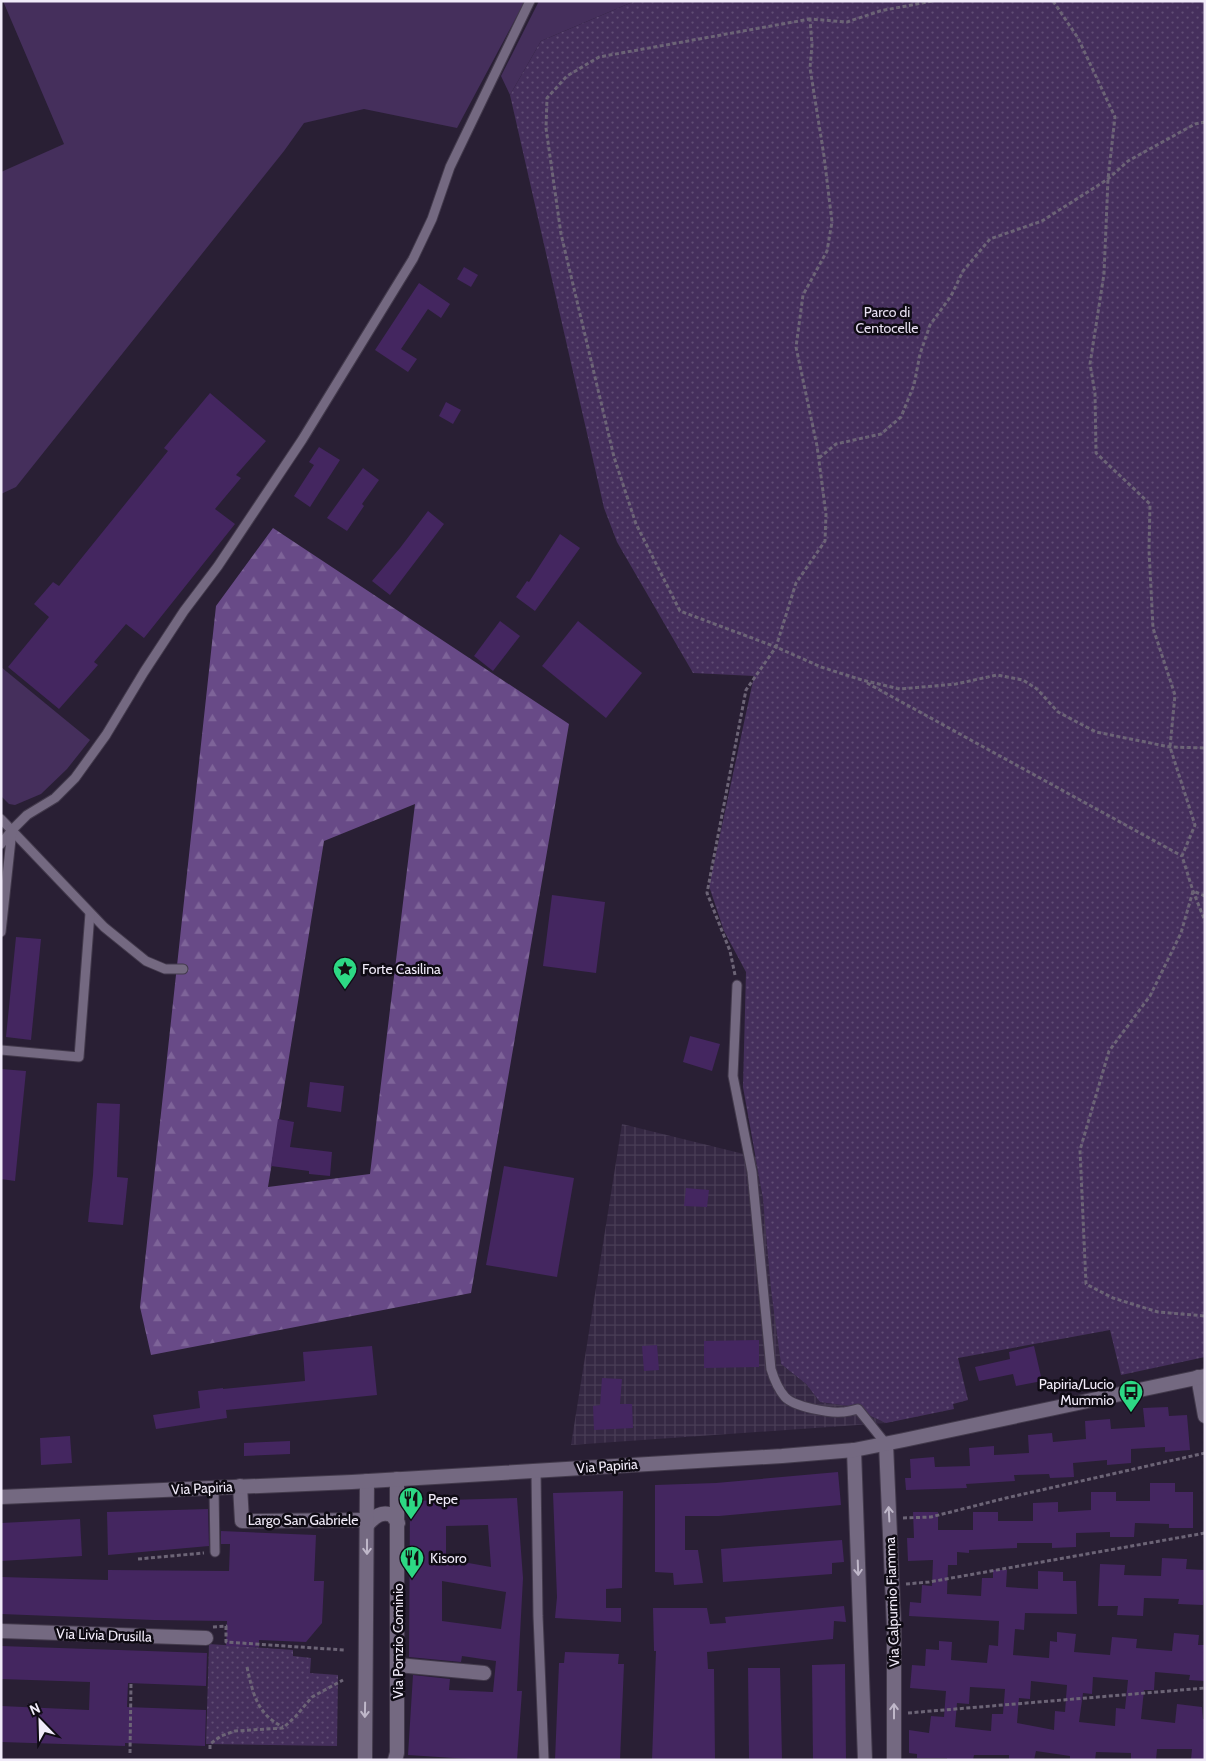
<svg xmlns="http://www.w3.org/2000/svg" width="1206" height="1761" viewBox="0 0 1206 1761" font-family="Cabin,sans-serif">
<style>
.industrial{fill:url(#industrial-grid)}
.grass{fill:#452f5c}
.forest{fill:url(#forest-firs);fill-rule:evenodd}
.park{fill:url(#park-dots)}
.building{fill:#442660;fill-rule:evenodd}
.lines{fill:none;stroke-linecap:round;stroke-linejoin:round}
.service-casing{stroke:#433a4c;stroke-width:11}
.pedestrian-casing{stroke:#433a4c;stroke-width:16}
.minor-casing{stroke:#433a4c;stroke-width:16}
.tertiary-casing{stroke:#433a4c;stroke-width:16}
.path{stroke:#6c6476;stroke-width:3;stroke-dasharray:4 2.5;stroke-linecap:butt}
.service{stroke:#746981;stroke-width:9}
.pedestrian{stroke:#746981;stroke-width:14}
.minor{stroke:#746981;stroke-width:14}
.tertiary{stroke:#746981;stroke-width:14}
.oneway{stroke:#bfb7c9}
.labels{text-anchor:middle;dominant-baseline:central;stroke-width:5;stroke-linejoin:round;paint-order:stroke}
.park-label{font-size:14px;fill:#e8e0f2;stroke:#0f0b14}
.poi-label{font-size:14px;fill:#f1ebf9;stroke:#0f0b14;text-anchor:start}
.street-label{font-size:14px;fill:#f1ebf9;stroke:#0f0b14}
</style>
<defs>
<pattern id="industrial-grid" width="8" height="8" patternUnits="userSpaceOnUse" patternTransform="scale(1.25)"><rect width="8" height="8" fill="#352843"/><path d="M0 4h8M4 0v8" fill="none" stroke="#493d56"/></pattern>
<pattern id="forest-firs" width="22" height="20" patternUnits="userSpaceOnUse" patternTransform="scale(1.25)"><rect width="22" height="20" fill="#684a87"/><path d="M5 1l3.5 6h-7zM16 11l3.5 6h-7z" fill="#7e6499"/></pattern>
<pattern id="park-dots" width="8" height="8" patternUnits="userSpaceOnUse" patternTransform="scale(1.25)"><rect width="8" height="8" fill="#452f5c"/><path d="M2 2h.1M6 6h.1" fill="none" stroke="#604d74" stroke-width="1.8" stroke-linecap="round"/></pattern>
</defs>
<rect width="100%" height="100%" fill="#291f34"/>
<polygon class="industrial" points="622,1124 756,1157 763,1199 781,1364 806,1384 820,1402 848,1406 886,1423 571,1445"/>
<g class="grass">
<polygon points="3,1 525,1 457,128 364,109 304,123 284,151 16,487 1,494 1,172 64,144"/>
<polygon points="539,1 635,1 541,41 510,95 501,76"/>
<polygon points="1,667 90,740 67,769 41,794 15,805 9,804 1,796"/>
</g>
<path class="forest" d="M273,528L569,724L471,1293L151,1355L140,1307L216,606ZM415,804L370,1174L268,1187L324,841Z"/>
<g class="park">
<polygon points="635,1 1205,1 1205,1357 1121,1375 1110,1330 958,1358 968,1400 953,1404 954,1409 886,1423 848,1406 820,1402 806,1384 781,1364 771,1289 763,1199 743,1087 746,972 724,931 709,886 754,676 693,673 617,542 604,508 510,95 541,41"/>
<polygon points="209,1644 293,1650 293,1656 311,1658 310,1673 338,1675 337,1746 206,1744"/>
</g>
<g class="building">
<polygon points="464,267 478,275 471,287 457,279"/>
<polygon points="419,283 450,304 441,318 428,309 401,349 417,359 408,372 375,350"/>
<polygon points="210,393 266,441 236,475 241,478 215,509 235,524 144,638 126,624 94,662 98,665 59,709 8,667 49,617 34,604 53,582 59,586 168,451 164,448"/>
<polygon points="446,402 461,410 453,424 439,416"/>
<polygon points="319,447 340,460 310,507 294,496 314,465 309,462"/>
<polygon points="363,468 379,480 362,504 364,506 347,531 327,518"/>
<polygon points="428,511 444,524 390,595 372,581 400,548"/>
<polygon points="560,534 580,548 535,611 516,597 527,581 529,582"/>
<polygon points="500,621 520,636 493,671 474,656"/>
<polygon points="578,621 642,673 606,718 542,666"/>
<polygon points="552,895 605,902 596,973 543,966"/>
<polygon points="16,937 41,939 31,1040 6,1037"/>
<polygon points="690,1036 720,1044 712,1071 683,1062"/>
<polygon points="1,1069 26,1071 15,1181 1,1179"/>
<polygon points="310,1082 344,1086 341,1112 307,1107"/>
<polygon points="97,1103 120,1104 117,1177 128,1178 123,1225 88,1222 93,1175"/>
<polygon points="278,1119 294,1122 290,1147 332,1152 330,1176 309,1174 309,1171 271,1166"/>
<polygon points="504,1166 574,1178 557,1277 486,1265"/>
<polygon points="686,1188 709,1190 707,1207 684,1206"/>
<polygon points="759,1340 759,1367 704,1368 704,1341"/>
<polygon points="657,1345 659,1370 644,1371 642,1346"/>
<polygon points="372,1346 377,1395 226,1410 227,1418 156,1429 153,1415 200,1408 198,1391 223,1388 223,1389 305,1381 303,1352"/>
<polygon points="1034,1346 1042,1381 1016,1386 1013,1374 979,1381 975,1367 1010,1359 1009,1352"/>
<polygon points="602,1378 622,1379 620,1404 632,1404 633,1428 594,1430 593,1406 600,1405"/>
<polygon points="1168,1407 1169,1416 1187,1415 1190,1450 1165,1452 1165,1447 1131,1449 1131,1463 1107,1465 1107,1460 1073,1463 1074,1477 1050,1478 1049,1474 1014,1475 1015,1481 966,1484 967,1488 906,1490 905,1478 911,1478 910,1459 934,1457 935,1467 970,1466 969,1448 994,1446 994,1455 1029,1453 1028,1435 1052,1433 1053,1442 1086,1439 1085,1421 1110,1419 1111,1429 1145,1427 1143,1408"/>
<polygon points="70,1436 72,1463 41,1465 40,1438"/>
<polygon points="290,1441 290,1454 244,1456 244,1443"/>
<polygon points="838,1472 841,1505 719,1516 685,1516 685,1550 698,1550 703,1583 674,1585 673,1573 655,1572 655,1485 716,1483"/>
<path d="M1150,1483H1175V1492H1193V1528H1169V1524L1135,1523L1134,1537H1110V1532L1076,1533V1547L1052,1548V1543H1017V1548L969,1550V1553L957,1552V1565H948L947,1594L981,1596L982,1578H993V1570H1007L1006,1587L1038,1589V1571L1063,1572V1581H1076L1077,1614L1025,1613L1024,1630L1015,1629L1013,1655L1049,1658L1050,1641L1057,1642V1632L1076,1634L1074,1652L1110,1655L1112,1637L1137,1639L1136,1648L1172,1651L1174,1633L1199,1635L1198,1645H1205V1681L1189,1680L1190,1675L1155,1672L1154,1690H1144L1141,1719L1175,1723L1177,1704L1202,1707L1203,1719H1205V1760H1191L1192,1749H1157L1156,1760H1131V1753L1096,1752L1095,1760H1070V1756L1036,1751L1034,1760H1009V1755H974L973,1760H947V1758H917V1754L909,1753V1730L929,1733L931,1716L944,1717L946,1691L910,1688L912,1665L925,1666L926,1649L939,1650V1641L952,1642L951,1660L987,1663L989,1645L998,1646L999,1621L909,1616L910,1602L921,1603L922,1585L932,1586L933,1560L908,1561L907,1538H914L913,1512H938V1530H973V1512H998V1521H1033V1503L1058,1502V1512L1091,1510V1492H1116V1501H1150ZM1093,1677L1128,1680L1125,1709L1116,1708L1115,1726L1079,1722L1083,1693L1092,1694ZM1031,1681L1067,1685L1065,1712L1055,1711L1054,1730L1017,1723L1019,1698L1030,1699ZM970,1687L1005,1689L1003,1714H992L991,1731L955,1727L957,1703L969,1704Z"/>
<polygon points="623,1491 622,1588 606,1589 606,1608 621,1608 621,1622 555,1618 557,1597 553,1493"/>
<path d="M517,1498L523,1578L517,1691H522L517,1760H484L408,1755L413,1675L450,1679L449,1690L493,1692L496,1661L462,1656L461,1662L409,1657L410,1501ZM488,1525L491,1567L446,1559V1526ZM442,1581L506,1592L501,1629L442,1621Z"/>
<polygon points="208,1509 209,1546 108,1555 107,1512"/>
<polygon points="80,1519 82,1556 1,1561 1,1523"/>
<polygon points="221,1531 316,1535 314,1581 324,1581 322,1623 306,1642 259,1640 259,1647 226,1646 227,1621 154,1620 1,1614 1,1577 108,1580 108,1570 229,1571 230,1544 221,1544"/>
<polygon points="842,1540 844,1562 832,1563 832,1574 723,1582 721,1549"/>
<polygon points="1162,1558 1187,1559 1186,1569 1204,1570 1203,1605 1178,1604 1179,1599 1144,1598 1143,1616 1117,1615 1118,1606 1098,1606 1100,1564 1125,1565 1124,1575 1161,1576"/>
<polygon points="844,1606 846,1622 834,1621 833,1639 707,1652 708,1669 714,1669 715,1760 652,1760 656,1651 654,1651 653,1608 707,1608 710,1624 726,1623 725,1617"/>
<polygon points="1,1646 207,1653 206,1686 128,1683 127,1707 206,1710 205,1746 125,1743 125,1746 1,1742 1,1706 89,1710 90,1682 1,1679"/>
<polygon points="565,1652 619,1654 618,1664 624,1664 620,1760 555,1760 559,1663 564,1663"/>
<polygon points="845,1664 846,1760 813,1760 812,1665"/>
<polygon points="748,1668 780,1668 782,1760 749,1760"/>
</g>
<g class="lines">
<defs>
<g id="service">
<polyline points="1,819 104,927 146,961 165,969 183,969"/>
<polyline points="1,844 12,830"/>
<polyline points="1,932 12,830 27,815 55,798 75,778 106,735 144,672 184,611 218,566 302,440 413,259 432,219 450,167 530,1"/>
<path d="M737,985L733,1076L752,1172L771,1369C774,1379 778,1389 785,1397C794,1407 829,1413 842,1412C847,1412 853,1410 858,1409L886,1444"/>
<polyline points="1,1050 79,1057 90,913"/>
<polyline points="536,1471 538,1616 544,1760"/>
<polyline points="214,1488 215,1552"/>
</g>
<polyline id="pedestrian" points="240,1486 242,1521 367,1520"/>
<g id="minor">
<polyline points="1198,1377 1205,1416"/>
<polyline points="886,1444 894,1627 894,1760"/>
<polyline points="854,1450 865,1760"/>
<path d="M368,1524C375,1516 382,1511 392,1515L398,1523"/>
<polyline points="1,1631 206,1638"/>
<polyline points="398,1665 484,1673"/>
<polyline points="365,1760 367,1481"/>
<polyline points="395,1760 397,1753 397,1479"/>
</g>
<polyline id="tertiary" points="1,1497 352,1482 782,1456 854,1450 904,1440 1205,1376"/>
</defs>
<use href="#service" class="service-casing"/>
<use href="#pedestrian" class="pedestrian-casing"/>
<use href="#minor" class="minor-casing"/>
<use href="#tertiary" class="tertiary-casing"/>
<g class="path">
<polyline points="932,1 880,11 847,22 810,19 812,45 810,68 824,156 832,222 827,251 803,295 796,347 817,446 826,514 825,541 796,583 776,647 821,667 862,680 900,689 956,684 997,675 1023,680 1037,689 1058,712 1096,732 1170,747 1205,748"/>
<polyline points="1053,1 1078,38 1115,117 1108,179 1104,274 1090,364 1095,393 1096,453 1150,504 1149,550 1153,628 1175,695 1170,747 1195,825 1182,856 1193,891 1205,921"/>
<polyline points="819,458 836,444 881,434 901,417 914,385 920,354 930,325 951,296 963,271 990,239 1042,221 1108,179 1128,161 1195,124 1205,122"/>
<polyline points="867,683 1182,856"/>
<polyline points="1205,896 1193,891 1181,933 1150,996 1109,1051 1080,1150 1086,1284 1113,1298 1158,1312 1205,1316"/>
<polyline points="735,975 730,951 707,893 746,690 776,647 680,611 636,524 614,457 561,234 546,128 547,98 567,76 599,57 810,19"/>
<polyline points="903,1518 931,1517 1006,1498 1205,1453"/>
<polyline points="138,1559 204,1553"/>
<polyline points="906,1584 929,1582 1205,1533"/>
<polyline points="213,1627 226,1626 226,1642 344,1650"/>
<path d="M247,1667C253,1694 257,1714 283,1727"/>
<polyline points="908,1713 1205,1688"/>
<polyline points="210,1749 210,1744 221,1736 235,1731 283,1728 296,1716 312,1697 343,1680"/>
<polyline points="130,1753 131,1683"/>
</g>
<use href="#service" class="service"/>
<use href="#pedestrian" class="pedestrian"/>
<use href="#minor" class="minor"/>
<use href="#tertiary" class="tertiary"/>
</g>
<defs><path id="oneway-shaft" d="M-6 0H5M1.5-3L5.5 0L1.5 3" fill="none" stroke-width="1.6" stroke-linecap="round" stroke-linejoin="round" transform="scale(1.25)"/></defs>
<g class="oneway">
<use href="#oneway-shaft" transform="translate(889 1514) rotate(-93)"/>
<use href="#oneway-shaft" transform="translate(367 1547) rotate(90)"/>
<use href="#oneway-shaft" transform="translate(858 1568) rotate(88)"/>
<use href="#oneway-shaft" transform="translate(365 1710) rotate(91)"/>
<use href="#oneway-shaft" transform="translate(894 1711) rotate(-90)"/>
</g>
<defs>
<symbol id="sight-pin" viewBox="-11 -11 22 30"><path d="M0 17L-7.5 6A9.5 9.5 0 1 1 7.5 6Z" fill="#2dd884" stroke="#0f0b14"/><path d="M0-6L1.8-2.2L6-1.7L2.9 1.2L3.7 5.4L0 3.3L-3.7 5.4L-2.9 1.2L-6-1.7L-1.8-2.2Z" fill="#111"/></symbol>
<symbol id="bus-pin" viewBox="-11 -11 22 30"><path d="M0 17L-7.5 6A9.5 9.5 0 1 1 7.5 6Z" fill="#2dd884" stroke="#0f0b14"/><path d="M-5-6H5V4H4V6H2V4H-2V6H-4V4H-5ZM-3.5-4V0h7V-4ZM-3.5 1.2v1.5H-2V1.2ZM2 1.2v1.5H3.5V1.2Z" fill="#111"/></symbol>
<symbol id="restaurant-pin" viewBox="-11 -11 22 30"><path d="M0 17L-7.5 6A9.5 9.5 0 1 1 7.5 6Z" fill="#2dd884" stroke="#0f0b14"/><path d="M-5-6h1v4h1v-4h1v4h1v-4h1v5L-1.5 .5V6h-2V.5L-5-1ZM5-6V6H3V1.5H1.5Q1.5-4 5-6Z" fill="#111"/></symbol>
</defs>
<g fill-rule="evenodd">
<use href="#sight-pin" x="331" y="955" width="28" height="38"/>
<use href="#bus-pin" x="1117" y="1378" width="28" height="38"/>
<use href="#restaurant-pin" x="397" y="1485" width="28" height="38"/>
<use href="#restaurant-pin" x="398" y="1544" width="28" height="38"/>
</g>
<g class="labels">
<g class="park-label">
<text x="887" y="312">Parco di<tspan x="887" dy="16">Centocelle</tspan></text>
</g>
<g class="poi-label">
<text x="362" y="969">Forte Casilina</text>
<text x="1114" y="1384" text-anchor="end">Papiria/Lucio<tspan x="1114" dy="16">Mummio</tspan></text>
<text x="428" y="1499">Pepe</text>
<text x="430" y="1558">Kisoro</text>
</g>
<g class="street-label">
<text transform="translate(607 1466) rotate(-4)">Via Papiria</text>
<text transform="translate(202 1488) rotate(-3)">Via Papiria</text>
<text x="303" y="1520">Largo San Gabriele</text>
<text transform="translate(892 1602) rotate(-92)">Via Calpurnio Fiamma</text>
<text transform="translate(104 1635) rotate(2)">Via Livia Drusilla</text>
<text transform="translate(398 1641) rotate(-90)">Via Ponzio Cominio</text>
</g>
</g>
<rect width="1206" height="1761" fill="none" stroke="#f1ebf9" stroke-width="5"/>
<g transform="translate(40 1721) rotate(337)" stroke="#0f0b14" stroke-width="4" paint-order="stroke">
<path d="M0-4L9 19L0 12L-9 19Z" fill="#f1ebf9"/>
<text y="-8" font-size="14" font-weight="bold" text-anchor="middle" fill="#f1ebf9">N</text>
</g>
</svg>
